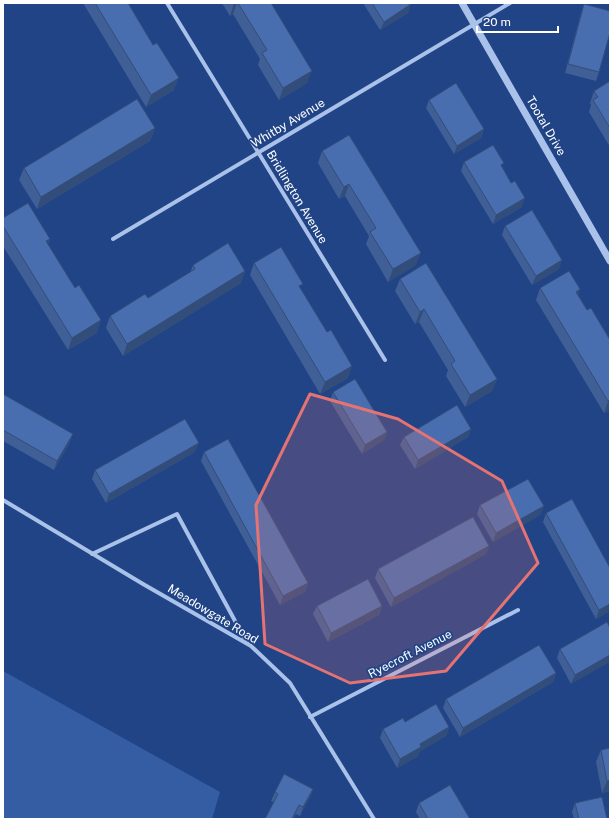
<svg xmlns="http://www.w3.org/2000/svg" width="613" height="822" viewBox="0 0 613 822" font-family="'Public Sans',sans-serif">
<style>
.green{fill:#345da4}
.lines{fill:none;stroke-linecap:round;stroke-linejoin:round}
.minor{stroke:#aac1ea;stroke-width:4}
.tertiary{stroke:#aac1ea;stroke-width:7}
.wall{fill:#3f5f96}
.shaded-wall{fill:#334d7a}
.building{fill:#496eaf;stroke:#334d7a}
.marked{fill:#e47373;fill-opacity:0.2;stroke:#e47373;stroke-width:3;stroke-linejoin:round}
.labels{text-anchor:middle;dominant-baseline:central;stroke-width:3.5;stroke-linejoin:round;paint-order:stroke}
.street-label{font-size:12px;fill:#fff;stroke:#204486}
</style>
<rect width="100%" height="100%" fill="#204486"/>
<polygon class="green" points="3,671 220,792 212,819 3,819"/>
<g class="lines">
<g class="minor">
<polyline points="167,3 385,360"/>
<polyline points="113,239 510,3"/>
<polyline points="3,500 143,584 251,646 290,683 374,819"/>
<polyline points="92,554 177,514 247,643"/>
<polyline points="310,717 518,610"/>
</g>
<polyline class="tertiary" points="462,3 610,261"/>
</g>
<g class="wall">
<polygon points="83,3 128,3 174,90 146,107"/>
<polygon points="222,3 271,3 307,83 279,100 258,65 260,59 233,14 230,16"/>
<polygon points="363,3 410,3 408,13 380,30"/>
<polygon points="584,4 599,72 596,81 565,73 581,13"/>
<polygon points="610,81 610,147 589,112 591,105 590,103 594,91"/>
<polygon points="429,100 484,129 481,138 454,154 426,108"/>
<polygon points="155,128 150,141 37,209 19,180 24,168"/>
<polygon points="322,151 416,265 388,282 366,244 369,236 345,196 339,199 318,163"/>
<polygon points="464,162 502,168 511,183 522,207 493,224 461,171"/>
<polygon points="3,218 50,239 48,245 75,288 97,333 68,350 3,246"/>
<polygon points="505,226 559,269 532,285 502,235"/>
<polygon points="254,263 301,289 348,378 320,394 250,275"/>
<polygon points="193,265 245,271 241,283 123,356 106,328 110,316 148,298 190,273"/>
<polygon points="400,279 497,379 492,391 465,407 446,376 448,370 419,322 415,324 395,291"/>
<polygon points="540,288 580,289 578,295 587,310 610,340 610,410 604,413 536,300"/>
<polygon points="333,392 387,432 384,440 362,454 330,401"/>
<polygon points="3,394 70,442 54,470 3,441"/>
<polygon points="471,429 468,437 415,469 400,445 404,437"/>
<polygon points="195,452 106,503 92,479 95,470"/>
<polygon points="204,452 308,583 305,592 280,605 201,461"/>
<polygon points="480,505 544,506 540,515 493,542 477,514"/>
<polygon points="546,513 610,611 596,619 543,522"/>
<polygon points="489,546 486,554 391,607 375,578 378,569"/>
<polygon points="317,606 382,606 379,615 328,642 313,614"/>
<polygon points="610,628 571,684 557,658 560,649"/>
<polygon points="556,673 553,682 460,737 443,708 446,699"/>
<polygon points="405,722 449,727 446,736 420,751 418,756 397,768 380,738 383,729"/>
<polygon points="610,748 610,791 602,793 596,762 601,750"/>
<polygon points="313,789 310,797 300,816 296,814 293,819 265,819 274,802 271,801 275,792"/>
<polygon points="419,803 470,819 420,819 416,812"/>
<polygon points="575,803 607,819 574,819 572,812"/>
</g>
<g class="shaded-wall">
<polygon points="234,3 237,3 233,14 230,16"/>
<polygon points="411,4 408,13 380,30 384,22"/>
<polygon points="312,71 307,83 279,100 283,88"/>
<polygon points="179,78 174,90 146,107 151,95"/>
<polygon points="155,128 150,141 37,209 41,197"/>
<polygon points="484,129 481,138 454,154 457,146"/>
<polygon points="349,184 345,196 339,199 344,187"/>
<polygon points="525,198 522,207 493,224 496,215"/>
<polygon points="50,239 46,251 46,241"/>
<polygon points="421,253 416,265 388,282 393,269"/>
<polygon points="562,260 559,269 532,285 536,276"/>
<polygon points="245,271 241,283 123,356 127,344"/>
<polygon points="580,289 576,301 576,292"/>
<polygon points="424,309 419,322 415,324 420,312"/>
<polygon points="101,320 97,333 68,350 72,338"/>
<polygon points="352,366 348,378 320,394 325,382"/>
<polygon points="497,379 492,391 465,407 470,395"/>
<polygon points="610,400 610,410 604,413 608,401"/>
<polygon points="471,429 468,437 415,469 418,460"/>
<polygon points="387,432 384,440 362,454 365,445"/>
<polygon points="73,434 70,442 54,470 57,461"/>
<polygon points="199,443 195,452 106,503 109,494"/>
<polygon points="544,506 540,515 493,542 496,533"/>
<polygon points="489,546 486,554 391,607 394,598"/>
<polygon points="308,583 305,592 280,605 283,596"/>
<polygon points="610,604 610,611 596,619 599,610"/>
<polygon points="382,606 379,615 328,642 331,633"/>
<polygon points="610,655 610,662 571,684 575,675"/>
<polygon points="556,673 553,682 460,737 463,728"/>
<polygon points="449,727 446,736 420,751 418,756 397,768 400,759 420,744"/>
<polygon points="610,780 610,791 602,793 607,781"/>
<polygon points="313,789 310,797 300,816 303,807"/>
<polygon points="299,805 293,819 292,819"/>
</g>
<g class="building">
<polygon points="95,3 128,3 153,45 157,43 179,78 151,95"/>
<polygon points="238,3 271,3 312,71 283,88 262,53 267,50"/>
<polygon points="372,3 410,3 411,4 384,22"/>
<polygon points="584,4 610,11 610,33 599,72 568,64"/>
<polygon points="610,81 610,128 593,100 598,97 594,91"/>
<polygon points="456,83 484,129 457,146 429,100"/>
<polygon points="137,99 155,128 41,197 24,168"/>
<polygon points="349,135 421,253 393,269 370,232 376,228 349,184 344,187 322,151"/>
<polygon points="493,145 504,163 501,165 511,183 515,181 525,198 496,215 464,162"/>
<polygon points="28,203 50,239 46,241 75,288 79,285 101,320 72,338 3,226 3,218"/>
<polygon points="532,210 562,260 536,276 505,226"/>
<polygon points="228,243 245,271 127,344 110,316 145,294 148,298 195,269 193,265"/>
<polygon points="281,247 303,284 299,286 327,332 331,330 352,366 325,382 254,263"/>
<polygon points="426,263 497,379 470,395 451,364 455,361 424,309 420,312 400,279"/>
<polygon points="569,271 580,289 576,292 587,310 591,308 610,340 610,400 608,401 540,288"/>
<polygon points="355,379 387,432 365,445 333,392"/>
<polygon points="3,394 73,434 57,461 3,430"/>
<polygon points="457,405 471,429 418,460 404,437"/>
<polygon points="185,419 199,443 109,494 95,470"/>
<polygon points="228,439 308,583 283,596 204,452"/>
<polygon points="528,479 544,506 496,533 480,505"/>
<polygon points="572,499 610,568 610,604 599,610 546,513"/>
<polygon points="473,517 489,546 394,598 378,569"/>
<polygon points="368,579 382,606 331,633 317,606"/>
<polygon points="607,622 610,628 610,655 575,675 560,649"/>
<polygon points="539,645 556,673 463,728 446,699"/>
<polygon points="436,704 449,727 420,744 421,747 400,759 383,729 403,718 405,722"/>
<polygon points="610,748 610,780 607,781 601,750"/>
<polygon points="284,774 313,789 303,807 299,805 292,819 265,819 278,794 275,792"/>
<polygon points="450,785 470,819 428,819 419,803"/>
<polygon points="602,797 607,819 579,819 575,803"/>
</g>
<path class="marked" d="M310,394L398,419L502,481L538,563L446,671L350,683L265,644L256,505Z"/>
<g class="labels">
<g class="street-label">
<text transform="translate(288 123) rotate(-31)">Whitby Avenue</text>
<text transform="translate(546 126) rotate(60)">Tootal Drive</text>
<text transform="translate(297 197) rotate(59)">Bridlington Avenue</text>
<text transform="translate(213 614) rotate(31)">Meadowgate Road</text>
<text transform="translate(410 654) rotate(-27)">Ryecroft Avenue</text>
</g>
</g>
<rect width="613" height="822" fill="none" stroke="#ffffff" stroke-width="8"/>
<path d="M477 26v6h81v-6" fill="none" stroke="#ffffff" stroke-width="2"/>
<text x="483" y="26" font-size="12" fill="#ffffff" stroke="#204486" stroke-width="3" paint-order="stroke">20 m</text>
</svg>
